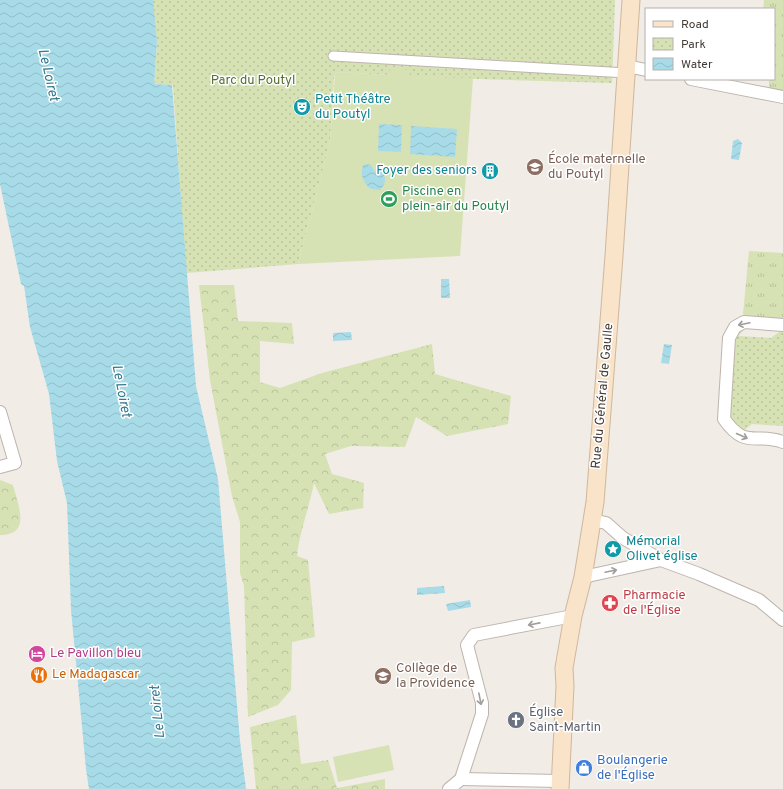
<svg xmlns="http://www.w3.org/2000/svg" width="783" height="789" viewBox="0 0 783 789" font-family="Overpass,sans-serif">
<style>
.grass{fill:url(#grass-tufts)}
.forest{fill:url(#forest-crowns)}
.park{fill:url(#park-dots)}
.garden{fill:#d6e2b3}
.water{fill:url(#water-waves)}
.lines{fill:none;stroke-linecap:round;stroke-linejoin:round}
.pedestrian-casing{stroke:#bfb4ad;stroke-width:11}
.minor-casing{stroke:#bfb4ad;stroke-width:14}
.secondary-casing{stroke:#cfb79c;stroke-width:19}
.pedestrian{stroke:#fff;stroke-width:9}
.minor{stroke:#fff;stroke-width:12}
.secondary{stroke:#f9e3c9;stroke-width:17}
.oneway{stroke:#a19d9a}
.labels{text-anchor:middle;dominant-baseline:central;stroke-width:3;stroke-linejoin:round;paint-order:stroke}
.park-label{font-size:13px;fill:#556f30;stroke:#fff}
.culture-label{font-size:13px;fill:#0d838f;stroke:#fff;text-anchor:start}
.education-label{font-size:13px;fill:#785e54;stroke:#fff;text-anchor:start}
.leisure-label{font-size:13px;fill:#27864d;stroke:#fff;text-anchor:start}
.street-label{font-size:13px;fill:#433b36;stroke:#fff}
.health-label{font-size:13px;fill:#be3a42;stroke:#fff;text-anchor:start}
.hotel-label{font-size:13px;fill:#b23c85;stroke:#fff;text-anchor:start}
.food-label{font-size:13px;fill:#c56008;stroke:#fff;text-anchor:start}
.worship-label{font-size:13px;fill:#5b616d;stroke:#fff;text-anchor:start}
.shop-label{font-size:13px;fill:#366cbe;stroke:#fff;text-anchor:start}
.water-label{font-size:14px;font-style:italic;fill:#357a8e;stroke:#fff}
</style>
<defs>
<pattern id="grass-tufts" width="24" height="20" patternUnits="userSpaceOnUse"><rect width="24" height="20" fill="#d6e2b3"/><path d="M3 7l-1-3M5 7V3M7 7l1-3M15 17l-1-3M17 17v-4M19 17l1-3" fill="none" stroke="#b9c39b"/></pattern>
<pattern id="forest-crowns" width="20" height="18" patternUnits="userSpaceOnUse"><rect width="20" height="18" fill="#d6e2b3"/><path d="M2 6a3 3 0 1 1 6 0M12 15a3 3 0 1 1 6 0" fill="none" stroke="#b9c39b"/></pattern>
<pattern id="park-dots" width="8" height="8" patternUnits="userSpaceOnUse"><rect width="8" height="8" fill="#d6e2b3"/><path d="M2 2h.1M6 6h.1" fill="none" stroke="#b9c39b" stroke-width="1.8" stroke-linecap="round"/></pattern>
<pattern id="water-waves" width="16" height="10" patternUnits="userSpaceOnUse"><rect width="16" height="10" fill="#a8dbe8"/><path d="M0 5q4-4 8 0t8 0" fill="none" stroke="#92bdc8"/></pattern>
</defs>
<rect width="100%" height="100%" fill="#f1ece6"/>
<g class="grass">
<polygon points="764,0 783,0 783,91 769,89 769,79 774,79 774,9 763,9"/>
<polygon points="749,251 783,253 783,321 747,317 743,314"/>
</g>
<g class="forest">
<path d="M199,285H234L238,321L292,323L294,344L260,341V382L280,388L322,373L432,344L435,374L511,396L508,424L447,436L416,417L405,447L351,446L325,454L332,474L364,483L363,508L329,514L314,483C309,508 300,530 297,556L308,560L315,637L292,642L291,690L278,705L248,717L244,586L240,573V522L232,496L210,380Z"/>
<path d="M0,480L13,485C18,505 32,535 0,535Z"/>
<polygon points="296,715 301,764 328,760 337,788 385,779 385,789 256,789 250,727"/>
</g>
<g class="park">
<polygon points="151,0 615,0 612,83 410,77 391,68 390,75 337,72 334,77 330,142 298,264 186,273 173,85 154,84 157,42"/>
<polygon points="748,326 738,336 771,338 783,329 783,426 752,424 742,432 729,417 735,334"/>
</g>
<g class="garden">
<polygon points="390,68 410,70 410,77 473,78 460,256 298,264 330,142 335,74 337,72 389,75"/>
<polygon points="389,745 394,770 338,782 333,757"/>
</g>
<g class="water">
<polygon points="0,0 153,0 157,42 154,84 172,85 196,386 218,479 240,741 246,789 89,789 86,769 71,610 67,503 57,461 49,394 30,327 24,286 21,284 0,184"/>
<polygon points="379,124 402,125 401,152 378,151"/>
<polygon points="411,126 457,129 455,157 410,154"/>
<polygon points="738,139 742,143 739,160 731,159 733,141"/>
<path d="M367,164L371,165L375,172L378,168C386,174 388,182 380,190L371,189C363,183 360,175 363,165Z"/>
<polygon points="441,279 449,279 450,298 441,298"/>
<polygon points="351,332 352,340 333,341 333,333"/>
<polygon points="664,344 672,345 669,364 661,363"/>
<polygon points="444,586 445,593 417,595 417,588"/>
<polygon points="470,600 471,607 448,611 446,604"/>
</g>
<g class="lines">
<defs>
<polyline id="pedestrian" points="333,56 627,73"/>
<g id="minor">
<polyline points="627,66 646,70"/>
<polyline points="691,79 783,97"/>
<path d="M783,325L744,322L735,327L729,338L724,419C746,450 755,432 783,442"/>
<polyline points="0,412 15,463 0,467"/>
<polyline points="592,520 606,523 623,538 661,560 699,574 759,600 783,620"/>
<polyline points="583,577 661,560"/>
<polyline points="461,779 560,781"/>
<polyline points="449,789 461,779 482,714 482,703 467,645 474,635 573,616"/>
</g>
<polyline id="secondary" points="560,789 565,686 564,668 573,616 583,577 595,502 614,256 631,0"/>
</defs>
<use href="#pedestrian" class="pedestrian-casing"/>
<use href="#minor" class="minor-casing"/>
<use href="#secondary" class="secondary-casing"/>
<use href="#pedestrian" class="pedestrian"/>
<use href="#minor" class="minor"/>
<use href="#secondary" class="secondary"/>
</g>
<defs><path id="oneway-shaft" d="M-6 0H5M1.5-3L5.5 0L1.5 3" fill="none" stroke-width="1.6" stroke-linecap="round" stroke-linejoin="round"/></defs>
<g class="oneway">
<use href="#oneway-shaft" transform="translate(744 324) rotate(168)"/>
<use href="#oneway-shaft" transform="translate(742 436) rotate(24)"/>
<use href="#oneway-shaft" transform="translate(611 571) rotate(-12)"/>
<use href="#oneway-shaft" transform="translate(534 624) rotate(169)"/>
<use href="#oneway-shaft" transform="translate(480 699) rotate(79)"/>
</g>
<defs>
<symbol id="theatre-disc" viewBox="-11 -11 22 22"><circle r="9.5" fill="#0f9aa8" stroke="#fff"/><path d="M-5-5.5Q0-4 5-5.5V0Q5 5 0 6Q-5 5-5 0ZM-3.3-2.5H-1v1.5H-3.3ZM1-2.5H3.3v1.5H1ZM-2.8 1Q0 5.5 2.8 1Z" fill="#fff"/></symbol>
<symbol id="school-disc" viewBox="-11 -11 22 22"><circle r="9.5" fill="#8d6e63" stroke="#fff"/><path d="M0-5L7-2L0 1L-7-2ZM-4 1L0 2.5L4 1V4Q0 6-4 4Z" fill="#fff"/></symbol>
<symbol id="building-disc" viewBox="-11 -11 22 22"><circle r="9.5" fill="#0f9aa8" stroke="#fff"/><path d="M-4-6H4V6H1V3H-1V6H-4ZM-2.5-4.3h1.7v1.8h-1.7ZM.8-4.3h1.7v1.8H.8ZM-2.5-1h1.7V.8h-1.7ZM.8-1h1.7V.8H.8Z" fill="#fff"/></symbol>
<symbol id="stadium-disc" viewBox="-11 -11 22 22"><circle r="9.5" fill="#2e9e5b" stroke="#fff"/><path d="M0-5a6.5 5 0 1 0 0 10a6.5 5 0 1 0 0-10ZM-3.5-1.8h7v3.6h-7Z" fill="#fff"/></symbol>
<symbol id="sight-disc" viewBox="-11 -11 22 22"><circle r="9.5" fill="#0f9aa8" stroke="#fff"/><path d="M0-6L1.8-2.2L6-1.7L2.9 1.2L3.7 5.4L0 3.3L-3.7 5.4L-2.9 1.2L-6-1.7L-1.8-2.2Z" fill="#fff"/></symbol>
<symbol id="pharmacy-disc" viewBox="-11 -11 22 22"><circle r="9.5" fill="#e0444e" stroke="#fff"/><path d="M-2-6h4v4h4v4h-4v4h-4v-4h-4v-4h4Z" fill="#fff"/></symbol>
<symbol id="hotel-disc" viewBox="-11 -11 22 22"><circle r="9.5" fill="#d1479c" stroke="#fff"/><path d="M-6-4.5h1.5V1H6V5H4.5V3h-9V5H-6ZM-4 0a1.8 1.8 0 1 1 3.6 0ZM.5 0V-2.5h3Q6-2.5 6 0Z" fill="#fff"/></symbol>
<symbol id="restaurant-disc" viewBox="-11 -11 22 22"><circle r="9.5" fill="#e8710a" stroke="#fff"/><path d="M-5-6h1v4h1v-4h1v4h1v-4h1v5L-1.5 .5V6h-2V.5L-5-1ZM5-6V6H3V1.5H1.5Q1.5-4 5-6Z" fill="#fff"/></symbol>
<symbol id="church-disc" viewBox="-11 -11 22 22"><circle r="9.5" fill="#6b7280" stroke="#fff"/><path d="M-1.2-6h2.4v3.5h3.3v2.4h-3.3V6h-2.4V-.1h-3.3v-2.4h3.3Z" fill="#fff"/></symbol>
<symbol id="shop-disc" viewBox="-11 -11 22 22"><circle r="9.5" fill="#3f7fe0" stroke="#fff"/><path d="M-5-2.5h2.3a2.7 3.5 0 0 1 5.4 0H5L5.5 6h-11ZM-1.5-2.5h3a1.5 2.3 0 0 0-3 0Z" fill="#fff"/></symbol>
</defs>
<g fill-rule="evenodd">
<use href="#theatre-disc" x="292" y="97" width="20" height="20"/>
<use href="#school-disc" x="525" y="157" width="20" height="20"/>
<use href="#building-disc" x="480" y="161" width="20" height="20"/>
<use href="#stadium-disc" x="379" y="189" width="20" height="20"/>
<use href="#sight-disc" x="603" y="539" width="20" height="20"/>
<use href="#pharmacy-disc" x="600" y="593" width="20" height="20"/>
<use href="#hotel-disc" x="27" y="644" width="20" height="20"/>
<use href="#restaurant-disc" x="29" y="665" width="20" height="20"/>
<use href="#school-disc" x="373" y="666" width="20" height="20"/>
<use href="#church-disc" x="506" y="710" width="20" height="20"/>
<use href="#shop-disc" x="574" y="758" width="20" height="20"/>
</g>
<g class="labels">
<g class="park-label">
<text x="253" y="81">Parc du Poutyl</text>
</g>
<g class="culture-label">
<text x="315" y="100">Petit Théâtre<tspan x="315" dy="15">du Poutyl</tspan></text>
<text x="477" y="171" text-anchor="end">Foyer des seniors</text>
<text x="626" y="542">Mémorial<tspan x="626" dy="15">Olivet église</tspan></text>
</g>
<g class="education-label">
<text x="548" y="160">École maternelle<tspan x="548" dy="15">du Poutyl</tspan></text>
<text x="396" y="669">Collège de<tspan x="396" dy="15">la Providence</tspan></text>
</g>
<g class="leisure-label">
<text x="402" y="192">Piscine en<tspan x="402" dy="15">plein-air du Poutyl</tspan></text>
</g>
<g class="street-label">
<text transform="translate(603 396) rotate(-85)">Rue du Général de Gaulle</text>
</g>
<g class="health-label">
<text x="623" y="596">Pharmacie<tspan x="623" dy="15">de l'Église</tspan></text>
</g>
<g class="hotel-label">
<text x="50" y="654">Le Pavillon bleu</text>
</g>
<g class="food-label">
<text x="52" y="675">Le Madagascar</text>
</g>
<g class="worship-label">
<text x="529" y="713">Église<tspan x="529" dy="15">Saint-Martin</tspan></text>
</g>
<g class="shop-label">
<text x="597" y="761">Boulangerie<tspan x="597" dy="15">de l'Église</tspan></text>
</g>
<g class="water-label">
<text transform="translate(48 75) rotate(77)">Le Loiret</text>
<text transform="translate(121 391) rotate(79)">Le Loiret</text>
<text transform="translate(158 712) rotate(-96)">Le Loiret</text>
</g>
</g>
<rect x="645" y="8" width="130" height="72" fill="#ffffff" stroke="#b4b1af"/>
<rect x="653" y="21" width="20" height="6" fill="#f9e3c9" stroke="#b4b1af"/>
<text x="681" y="28" font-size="12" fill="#433b36">Road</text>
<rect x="653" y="38" width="20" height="12" fill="url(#park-dots)" stroke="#b4b1af"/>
<text x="681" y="48" font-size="12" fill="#433b36">Park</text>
<rect x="653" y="58" width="20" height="12" fill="url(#water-waves)" stroke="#b4b1af"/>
<text x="681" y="68" font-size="12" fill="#433b36">Water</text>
</svg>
